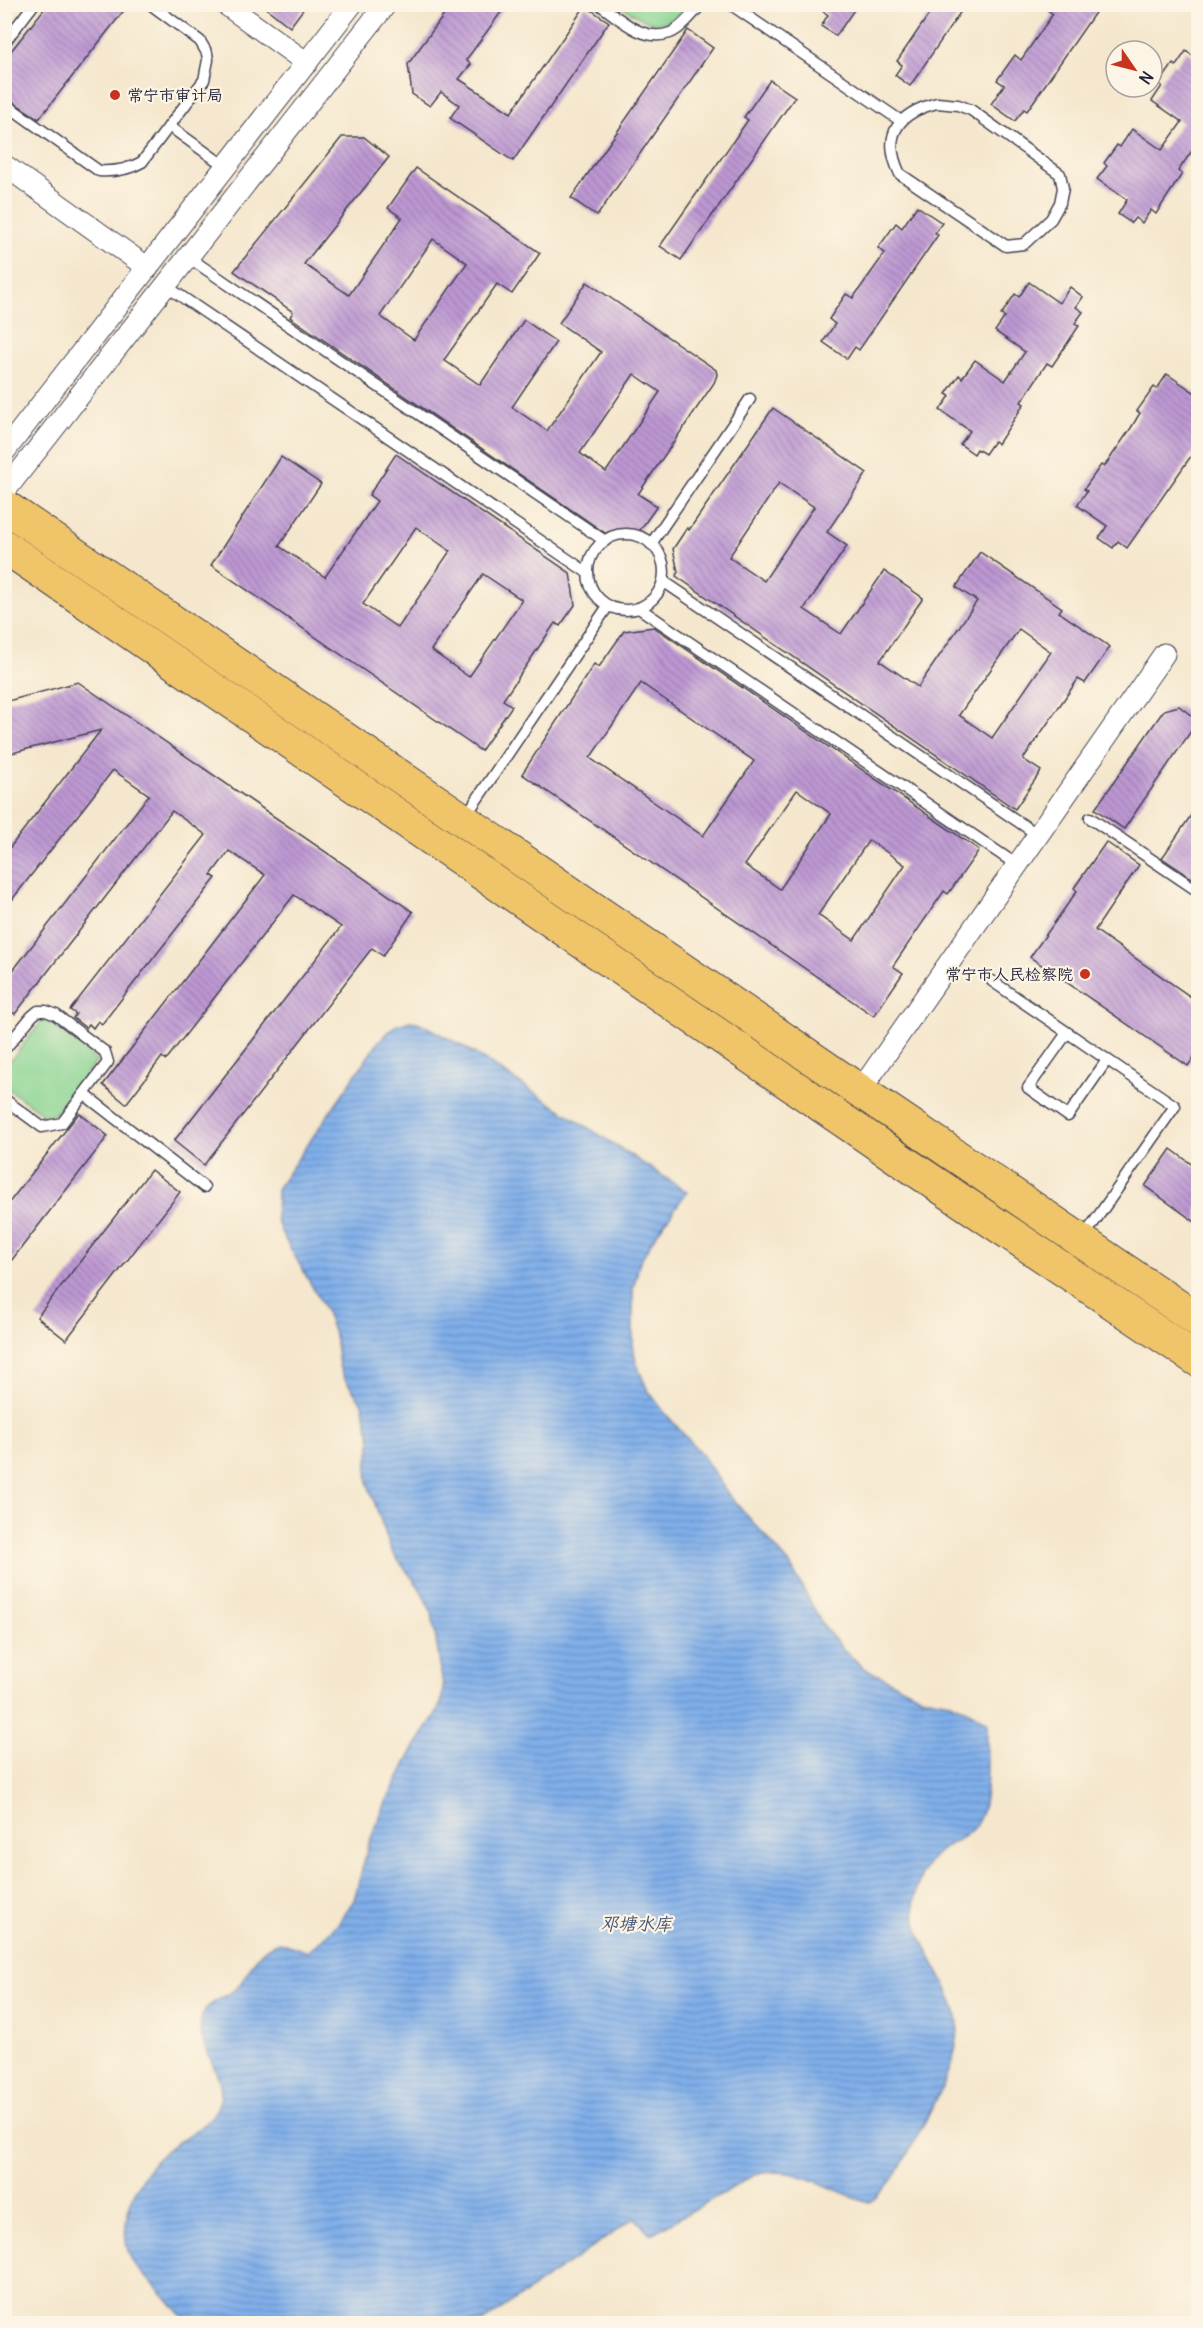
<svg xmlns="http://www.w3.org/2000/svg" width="1203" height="2328" viewBox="0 0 1203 2328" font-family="Delius,'LXGW WenKai TC',sans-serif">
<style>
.grass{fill:#87d390;stroke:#547a66;stroke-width:1.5}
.water{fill:url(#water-rules);stroke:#516892;stroke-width:1.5}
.building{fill:url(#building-back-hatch);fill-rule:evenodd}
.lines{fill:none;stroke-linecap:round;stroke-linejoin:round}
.lane-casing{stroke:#424051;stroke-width:13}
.street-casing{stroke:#424051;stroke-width:23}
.primary-casing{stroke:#424051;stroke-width:35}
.lane{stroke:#fff;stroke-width:10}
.street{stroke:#fff;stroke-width:21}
.primary{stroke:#f0c469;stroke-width:33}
.poi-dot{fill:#c8321e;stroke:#fcf5e5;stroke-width:2}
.labels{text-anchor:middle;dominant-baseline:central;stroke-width:4.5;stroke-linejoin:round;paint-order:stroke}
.poi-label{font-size:16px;fill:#22223b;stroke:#fcf5e5;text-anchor:start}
.water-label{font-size:18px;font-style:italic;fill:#435378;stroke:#fcf5e5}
</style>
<defs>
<pattern id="water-rules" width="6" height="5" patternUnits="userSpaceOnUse" patternTransform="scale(1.5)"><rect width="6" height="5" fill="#80afea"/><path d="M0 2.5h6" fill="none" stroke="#688ebf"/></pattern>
<pattern id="building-back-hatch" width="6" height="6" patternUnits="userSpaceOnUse" patternTransform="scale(1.5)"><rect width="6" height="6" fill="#bd98d3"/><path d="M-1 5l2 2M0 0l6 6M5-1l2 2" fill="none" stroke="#997cac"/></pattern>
</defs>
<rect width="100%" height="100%" fill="#fcf5e5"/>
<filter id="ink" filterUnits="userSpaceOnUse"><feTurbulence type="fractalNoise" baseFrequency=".0167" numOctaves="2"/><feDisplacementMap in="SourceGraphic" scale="12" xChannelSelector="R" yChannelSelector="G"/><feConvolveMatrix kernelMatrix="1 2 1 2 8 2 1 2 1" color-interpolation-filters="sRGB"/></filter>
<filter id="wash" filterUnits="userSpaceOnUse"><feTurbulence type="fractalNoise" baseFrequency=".008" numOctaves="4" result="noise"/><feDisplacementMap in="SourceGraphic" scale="24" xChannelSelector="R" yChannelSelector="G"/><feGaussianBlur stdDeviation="1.35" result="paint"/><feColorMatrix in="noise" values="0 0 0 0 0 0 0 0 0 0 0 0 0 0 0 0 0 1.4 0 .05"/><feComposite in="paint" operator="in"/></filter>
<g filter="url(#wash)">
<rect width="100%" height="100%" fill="#f5e7cd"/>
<g class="grass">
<path d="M619,5H690C661,35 648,23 619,5Z"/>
<polygon points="42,1021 51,1023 97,1061 55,1114 45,1116 4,1086 5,1067"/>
</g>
<path class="water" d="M410,1021L418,1022L466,1048L687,1192L655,1236L640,1261L633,1289V1347L636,1362L647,1389L664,1412L703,1456L728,1494L789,1563L824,1627L843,1649L864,1668L922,1697L950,1702L964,1708L987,1722C986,1748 990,1796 980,1817C973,1833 961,1838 947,1846C928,1858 918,1878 915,1899C909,1935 944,1973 955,2008C968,2048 934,2105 915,2140C903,2162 892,2186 870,2202C830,2193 798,2162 755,2175L651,2234L635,2218L481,2323H189C176,2309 163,2294 149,2280C143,2274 135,2267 131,2259C115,2223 137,2173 167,2150C186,2135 212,2126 220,2101C228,2074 190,2040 203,2014C211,1998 231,1998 241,1983C251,1966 260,1946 280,1942L308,1952L338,1924L354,1900L369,1843L386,1802L413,1750L436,1714L442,1701L443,1686L432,1613L419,1587L392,1552L368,1484L367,1469L371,1440L362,1403L345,1379L339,1366L335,1337L325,1309L281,1232L276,1218L277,1189L378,1042L395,1026Z"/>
<g id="blocks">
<g class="building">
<polygon points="48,4 129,4 39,119 4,96 4,60"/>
<polygon points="261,4 307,4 290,27"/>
<polygon points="452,4 507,4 466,60 471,64 459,79 511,113 585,6 609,22 513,161 450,118 459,105 441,92 430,106 412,94 408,64"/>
<polygon points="813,4 858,4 836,36 821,26 828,15"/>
<polygon points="936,4 966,4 910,86 895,75 902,65 897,61"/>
<polygon points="1039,4 1101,4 1027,111 1024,109 1015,121 991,104 1004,85 997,80 1015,55 1021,60 1053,14"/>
<polygon points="688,30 713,48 597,216 571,198"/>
<polygon points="1186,51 1198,60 1198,142 1178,171 1182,174 1156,214 1151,210 1142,223 1135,218 1131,223 1118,214 1127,200 1097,179 1107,166 1104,163 1117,145 1120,147 1132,129 1162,150 1182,122 1152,101 1162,86 1159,84 1173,64 1176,66"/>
<polygon points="770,80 795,97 681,260 660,246 748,120 744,117"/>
<path d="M342,137H364L389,157L304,264L349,295L402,218L388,208L416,168L540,253L512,294L497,284L444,360L480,385L524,320L556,342L512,407L547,431L601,352L559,323L587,282L716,370L717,375L714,383L638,494L657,506L638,533L612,535L611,537L290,317L293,312L234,271ZM433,239L467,263L414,340L380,316ZM634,374L660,392L606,472L580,453Z"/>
<polygon points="917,206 942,223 935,233 938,235 859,350 855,347 847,359 823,342 835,324 829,319 846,294 853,298 885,253 878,248 896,223 902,228"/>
<polygon points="1029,282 1059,303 1070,287 1083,297 1076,307 1083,312 1075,323 1079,326 1052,366 1047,363 1021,402 1024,404 998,444 994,441 985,454 977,449 974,454 960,444 970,431 940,410 950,396 946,394 959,375 962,378 975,360 1005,381 1025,352 995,331 1005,317 1001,315 1015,294 1019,297"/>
<polygon points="1167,374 1198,395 1198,446 1127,548 1118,541 1113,548 1099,538 1107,526 1077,505 1087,491 1084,489 1101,465 1104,467 1131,428 1140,413 1137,411 1154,387 1157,389"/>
<path d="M773,408L867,473L827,532L847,546L804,609L841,634L884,571L923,598L880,661L918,687L977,601L956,587L980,552L1062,608L1059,612L1110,647L1085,683L1078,679L1023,759L1041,771L1015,809L676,576L678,572L673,549L687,528L689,530ZM779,483L814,507L764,581L729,557ZM1019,629L1051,652L992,738L959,715Z"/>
<path d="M396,454L570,573L575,605L560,626L555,623L503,700L512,706L481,751L211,565L281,457L321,484L279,546L325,577L377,501L369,495ZM416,527L450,551L398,628L363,604ZM483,574L522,600L469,677L431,650Z"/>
<path d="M654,627L979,850L948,894L944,891L893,966L903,973L874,1016L522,774L594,664L599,667L624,631ZM641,683L754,761L703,836L590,758ZM797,790L831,814L780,889L745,865ZM869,840L905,865L854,940L818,915Z"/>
<polygon points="78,682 413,912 383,956 372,948 204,1165 174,1141 341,927 294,895 166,1060 162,1057 126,1104 103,1085 265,875 229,851 211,875 216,878 102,1024 98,1021 93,1028 89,1024 86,1028 73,1018 76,1014 70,1010 206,835 172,811 15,1014 4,1007 4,982 149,795 113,770 4,910 4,855 101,730 4,755 4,702"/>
<polygon points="1179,706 1198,721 1124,829 1095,809 1164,710"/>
<polygon points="1198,805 1198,868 1192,878 1162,858"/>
<polygon points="1106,842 1139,865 1095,930 1198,1002 1198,1051 1188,1066 1030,957 1077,891 1074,888"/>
<polygon points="79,1113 108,1136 4,1270 4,1209"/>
<polygon points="1171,1149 1198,1169 1198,1224 1145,1186"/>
<polygon points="151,1170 180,1192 66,1340 37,1317"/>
</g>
</g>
</g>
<g filter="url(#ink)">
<use href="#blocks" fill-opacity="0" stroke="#424051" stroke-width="1.5"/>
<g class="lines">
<defs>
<g id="lane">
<path d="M599,4C619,18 643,43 670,33C681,29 693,13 702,4"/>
<polyline points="730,4 901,121"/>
<polyline points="4,43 34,4"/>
<path d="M4,103L99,171C115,172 128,170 142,162L204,80L208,60L207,53L200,41L150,4"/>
<path d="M937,103L958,105L971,110L1060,174L1063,188L1060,203L1051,219L1024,244L1006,246L900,174C881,135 898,113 937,103Z"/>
<polyline points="169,126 226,167"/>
<polyline points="188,257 605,541"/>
<polyline points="166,286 588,573"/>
<circle cx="626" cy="572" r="38"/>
<polyline points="651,544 750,399"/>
<polyline points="663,581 1038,835"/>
<polyline points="639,608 1017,865"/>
<polyline points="465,817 608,606"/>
<polyline points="1090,818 1198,891"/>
<polyline points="992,981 1175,1106 1083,1238"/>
<polyline points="1067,1033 1028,1088 1068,1116 1107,1060"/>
<polyline points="4,1050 32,1016 38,1011 46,1011 56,1015 105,1052 108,1062 62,1123 42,1127 4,1099"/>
<polyline points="84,1094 204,1187"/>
</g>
<g id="street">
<polyline points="225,4 307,63"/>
<polyline points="4,165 148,268"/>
<polyline points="4,452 352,4"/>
<polyline points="4,492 386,4"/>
<polyline points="860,1091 1164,654"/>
</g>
<g id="primary">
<polyline points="4,506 860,1091 1198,1320"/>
<polyline points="4,546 917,1171 1198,1360"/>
</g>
</defs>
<use href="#lane" class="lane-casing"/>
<use href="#street" class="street-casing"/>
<use href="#primary" class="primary-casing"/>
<use href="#lane" class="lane"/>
<use href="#street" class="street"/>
<use href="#primary" class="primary"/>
</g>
</g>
<g class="poi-dot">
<circle cx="115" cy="95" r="6"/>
<circle cx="1085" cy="974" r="6"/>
</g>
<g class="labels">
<g class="poi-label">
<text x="127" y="95">常宁市审计局</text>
<text x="1073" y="974" text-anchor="end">常宁市人民检察院</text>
</g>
<g class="water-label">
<text x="636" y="1923">邓塘水库</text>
</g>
</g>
<rect width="1203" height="2328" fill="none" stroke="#fcf5e5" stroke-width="24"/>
<g transform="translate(1134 69) rotate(125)"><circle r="28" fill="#fcf5e5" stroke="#a5a1a1" stroke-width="1.5"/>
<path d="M0-4.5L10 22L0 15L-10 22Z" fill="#c8321e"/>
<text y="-9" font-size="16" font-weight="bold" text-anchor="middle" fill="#22223b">N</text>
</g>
</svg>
